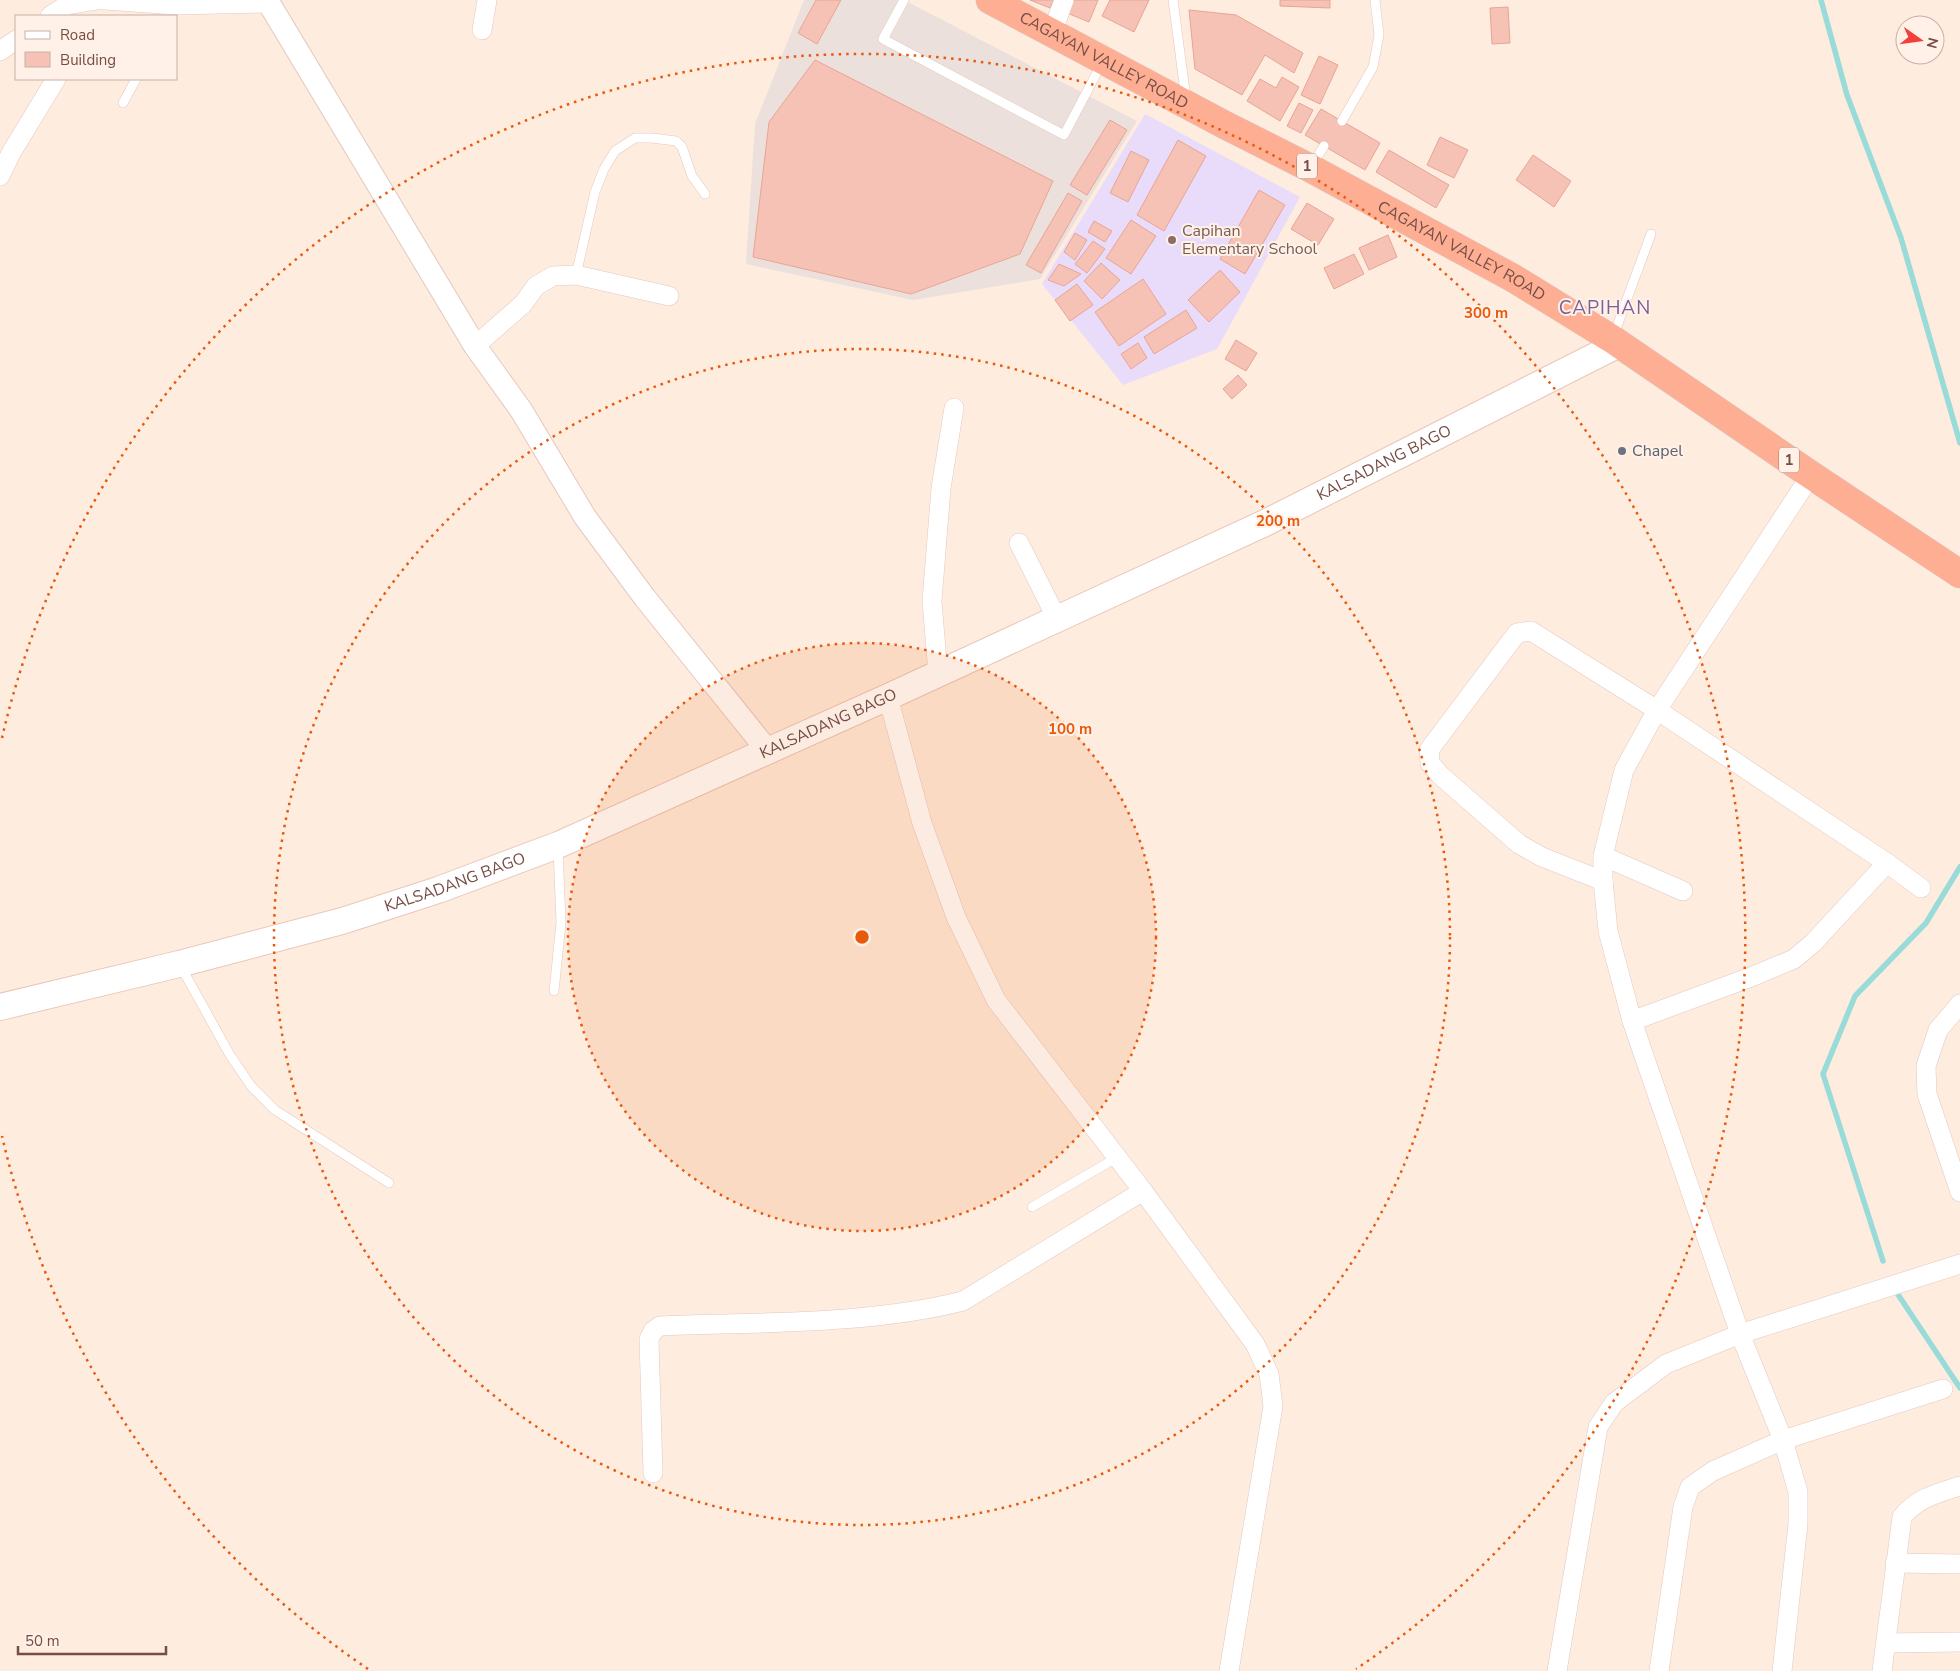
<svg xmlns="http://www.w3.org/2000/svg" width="1960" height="1671" viewBox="0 0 1960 1671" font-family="'Nunito Sans',sans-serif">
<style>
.industrial{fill:#ece0dc}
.education{fill:#e9dcfa}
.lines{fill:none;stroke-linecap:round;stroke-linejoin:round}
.stream{stroke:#98dbd8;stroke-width:5.5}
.building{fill:#f5c2b5;stroke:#e9a494}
.service-casing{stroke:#e4c8be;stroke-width:10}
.minor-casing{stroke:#e4c8be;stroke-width:20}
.tertiary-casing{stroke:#e4c8be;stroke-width:24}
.secondary-casing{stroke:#eac7ba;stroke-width:28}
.trunk-casing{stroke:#d9cdcb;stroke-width:29}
.service{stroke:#fff;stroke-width:9}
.minor{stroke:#fff;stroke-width:19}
.tertiary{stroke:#fff;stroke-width:22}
.secondary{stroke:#fff;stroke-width:26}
.trunk{stroke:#feae93;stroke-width:28}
.ring{fill:none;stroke:#e8590c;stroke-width:2.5;stroke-dasharray:2.5 5}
.education-dot{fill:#8d6e63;stroke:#fff1e7;stroke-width:2}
.worship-dot{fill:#6b7280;stroke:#fff1e7;stroke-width:2}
.labels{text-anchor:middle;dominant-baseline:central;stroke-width:4;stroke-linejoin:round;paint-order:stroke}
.shield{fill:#fff1e7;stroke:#9f7e76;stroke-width:1}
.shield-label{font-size:15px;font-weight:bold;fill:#764d45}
.street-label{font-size:16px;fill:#764d45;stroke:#fff1e7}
.education-label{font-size:16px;fill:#785e54;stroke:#fff1e7;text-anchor:start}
.worship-label{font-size:16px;fill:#5b616d;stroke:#fff1e7;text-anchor:start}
.quarter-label{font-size:19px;letter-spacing:1px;fill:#7b609a;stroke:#fff1e7}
.centre{fill:#e8590c;stroke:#fff1e7;stroke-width:2.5}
.ring-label{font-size:15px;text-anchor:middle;font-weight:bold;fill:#e8590c;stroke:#fff1e7;stroke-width:4;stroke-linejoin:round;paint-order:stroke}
</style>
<rect width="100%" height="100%" fill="#feecdf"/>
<polygon class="industrial" points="804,0 904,0 1137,121 1040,279 913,300 746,264 755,124"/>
<polygon class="education" points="1145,114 1300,197 1217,349 1123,385 1042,284"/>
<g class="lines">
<g class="stream">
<polyline points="1821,0 1847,95 1901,238 1960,443"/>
<polyline points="1883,1261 1823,1074 1855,996 1926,923 1960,867"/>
<polyline points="1897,1293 1960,1388"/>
</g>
</g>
<g class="building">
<polygon points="816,0 841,0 817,44 798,33"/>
<polygon points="1030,0 1054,0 1050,8"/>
<polygon points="1072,0 1098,0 1089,22 1067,13"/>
<polygon points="1110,0 1149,0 1134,32 1102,16"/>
<polygon points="1280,0 1330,0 1330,8 1280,6"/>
<polygon points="1508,7 1510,43 1492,44 1490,8"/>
<polygon points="1189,10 1236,15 1303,53 1294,73 1265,55 1242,95 1195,69"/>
<polygon points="1319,56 1338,65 1320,104 1301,95"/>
<polygon points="815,60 1053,181 1020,254 911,294 753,257 769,122"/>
<polygon points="1282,77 1299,87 1280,121 1247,101 1260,79 1276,88"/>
<polygon points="1299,103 1313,110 1301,133 1287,126"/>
<polygon points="1321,109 1380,143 1365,170 1305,135"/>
<polygon points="1110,120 1127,130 1087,195 1070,185"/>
<polygon points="1440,137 1468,150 1454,178 1427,165"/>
<polygon points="1178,140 1206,156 1164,231 1137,215"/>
<polygon points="1389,150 1449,185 1436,208 1376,172"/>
<polygon points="1131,151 1149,160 1128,202 1110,193"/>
<polygon points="1533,155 1571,181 1554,207 1516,180"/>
<polygon points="1259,190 1285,205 1245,274 1220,259"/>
<polygon points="1068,193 1082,201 1041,273 1026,265"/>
<polygon points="1307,203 1334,219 1318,245 1291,229"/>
<polygon points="1131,220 1156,236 1131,274 1106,258"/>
<polygon points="1094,221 1112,231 1105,242 1088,232"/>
<polygon points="1075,233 1087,240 1075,260 1064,252"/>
<polygon points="1388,235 1397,257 1369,270 1359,248"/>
<polygon points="1093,241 1105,249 1087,273 1075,264"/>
<polygon points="1354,254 1364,274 1334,289 1324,268"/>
<polygon points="1101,263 1120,280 1102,299 1084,281"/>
<polygon points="1059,264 1081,274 1064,286 1048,280"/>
<polygon points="1220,270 1240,292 1209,322 1188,300"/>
<polygon points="1143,279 1166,314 1119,346 1095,312"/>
<polygon points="1077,284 1093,305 1070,321 1055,300"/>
<polygon points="1186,310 1197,328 1154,354 1144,337"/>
<polygon points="1236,340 1257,353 1246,371 1225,359"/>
<polygon points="1138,343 1147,358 1131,369 1121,354"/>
<polygon points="1238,375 1247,385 1232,399 1223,389"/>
</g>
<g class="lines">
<defs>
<g id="service">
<polyline points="904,0 883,39 1064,135 1102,63"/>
<polyline points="1173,0 1186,99"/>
<polyline points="123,103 136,79"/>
<polyline points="1342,121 1373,67 1379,35 1375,0"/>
<polyline points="1312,165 1324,146"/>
<polyline points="576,275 595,192 604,169 615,151 635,138 652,138 676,141 682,147 692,176 705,194"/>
<polyline points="1613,337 1651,234"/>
<polyline points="180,965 230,1055 251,1086 275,1110 389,1183"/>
<polyline points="554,991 561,923 558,848"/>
<polyline points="1032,1207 1116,1158"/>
</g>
<g id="minor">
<polyline points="105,0 175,5 267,3"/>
<polyline points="50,16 67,5 97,0"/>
<polyline points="482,30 487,0"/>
<polyline points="1052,33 1064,0"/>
<polyline points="0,51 16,40"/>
<polyline points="0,176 11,153 56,79"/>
<polyline points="475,346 523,304 536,286 553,276 576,275 669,296"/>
<polyline points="1019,543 1057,619"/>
<polyline points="938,674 932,601 941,488 954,408"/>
<polyline points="888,697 922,823 956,917 996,1000 1143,1191 1255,1344 1269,1374 1273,1406 1229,1671"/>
<polyline points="1603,856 1683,891"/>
<polyline points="1603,881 1542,857 1519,844 1440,775 1430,763 1429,750 1517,633 1531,631 1657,710 1887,863 1921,888"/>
<polyline points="1960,1004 1938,1030 1926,1066 1927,1094 1960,1192"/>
<polyline points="1632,1021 1751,977 1794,959 1813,943 1887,863"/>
<path d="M653,1473L649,1339L653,1331L660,1326C758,1322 868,1325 963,1301L1143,1191"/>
<polyline points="1895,1563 1960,1564"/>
<polyline points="1886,1643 1960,1642"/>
<polyline points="1557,1671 1598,1427 1614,1403 1666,1364 1740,1334 1960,1264"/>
<polyline points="1659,1671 1683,1507 1690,1487 1713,1471 1783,1440 1943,1389"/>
<polyline points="1782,1671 1798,1524 1798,1492 1783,1440 1740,1334 1632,1021 1608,931 1603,881 1603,856 1624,770 1657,710 1811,475"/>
<path d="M1882,1671L1902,1517C1917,1498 1938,1493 1960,1486"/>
</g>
<polyline id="tertiary" points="267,0 475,346 521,410 585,517 645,598 768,751"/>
<g id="secondary">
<path id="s1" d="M0,1007L179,964L342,921L438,890L558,845L888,697L1265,523L1619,344"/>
</g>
<g id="trunk">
<path id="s2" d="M990,0L1223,124L1310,168L1513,278L1612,339L1811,475L1960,574"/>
</g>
</defs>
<use href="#service" class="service-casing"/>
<use href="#minor" class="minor-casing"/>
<use href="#tertiary" class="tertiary-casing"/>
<use href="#secondary" class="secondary-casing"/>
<use href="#trunk" class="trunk-casing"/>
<use href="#service" class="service"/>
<use href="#minor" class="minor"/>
<use href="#tertiary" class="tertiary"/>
<use href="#secondary" class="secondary"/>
<use href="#trunk" class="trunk"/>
</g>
<circle cx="862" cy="937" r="294" fill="#e8590c" fill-opacity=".12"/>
<g class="ring">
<circle cx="862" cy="937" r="294"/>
<circle cx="862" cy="937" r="588"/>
<path d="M368 1669A883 883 0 0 1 2 1136M2 738A883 883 0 1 1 1356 1669"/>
</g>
<circle class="education-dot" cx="1172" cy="240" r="5"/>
<circle class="worship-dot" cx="1622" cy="451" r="5"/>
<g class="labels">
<g class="shield">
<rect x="1297" y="153.5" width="20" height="25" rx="4"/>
<rect x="1779" y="447.5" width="20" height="25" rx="4"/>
</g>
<g class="shield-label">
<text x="1307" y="166">1</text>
<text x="1789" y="460">1</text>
</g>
<g class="street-label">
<text stroke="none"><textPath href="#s2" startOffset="129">CAGAYAN VALLEY ROAD</textPath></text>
<text stroke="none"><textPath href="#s2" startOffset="534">CAGAYAN VALLEY ROAD</textPath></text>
<text stroke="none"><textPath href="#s1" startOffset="1492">KALSADANG BAGO</textPath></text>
<text stroke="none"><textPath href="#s1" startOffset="878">KALSADANG BAGO</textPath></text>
<text stroke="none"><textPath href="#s1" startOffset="472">KALSADANG BAGO</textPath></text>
</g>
<g class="education-label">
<text x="1182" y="231">Capihan<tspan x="1182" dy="18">Elementary School</tspan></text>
</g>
<g class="worship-label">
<text x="1632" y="451">Chapel</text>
</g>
<g class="quarter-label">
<text x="1605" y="308">CAPIHAN</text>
</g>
</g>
<circle cx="862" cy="937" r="8" class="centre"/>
<g class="ring-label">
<text x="1486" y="318">300 m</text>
<text x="1278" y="526">200 m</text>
<text x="1070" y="734">100 m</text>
</g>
<rect x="15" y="15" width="162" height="65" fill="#fff1e7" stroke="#c8afa6"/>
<rect x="25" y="31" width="25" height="8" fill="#ffffff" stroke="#c8afa6"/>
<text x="60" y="40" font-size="15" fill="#764d45">Road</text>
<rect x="25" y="52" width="25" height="15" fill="#f5c2b5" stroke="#c8afa6"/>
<text x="60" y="65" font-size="15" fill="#764d45">Building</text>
<g transform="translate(1920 40) rotate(104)"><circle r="24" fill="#fff1e7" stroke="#c8afa6"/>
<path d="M0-4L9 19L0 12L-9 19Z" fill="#f23f3b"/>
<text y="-8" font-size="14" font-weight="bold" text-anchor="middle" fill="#764d45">N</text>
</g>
<path d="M18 1646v8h148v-8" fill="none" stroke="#764d45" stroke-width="2.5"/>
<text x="25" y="1646" font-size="15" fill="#764d45" stroke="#fff1e7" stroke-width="4" paint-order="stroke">50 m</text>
</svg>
